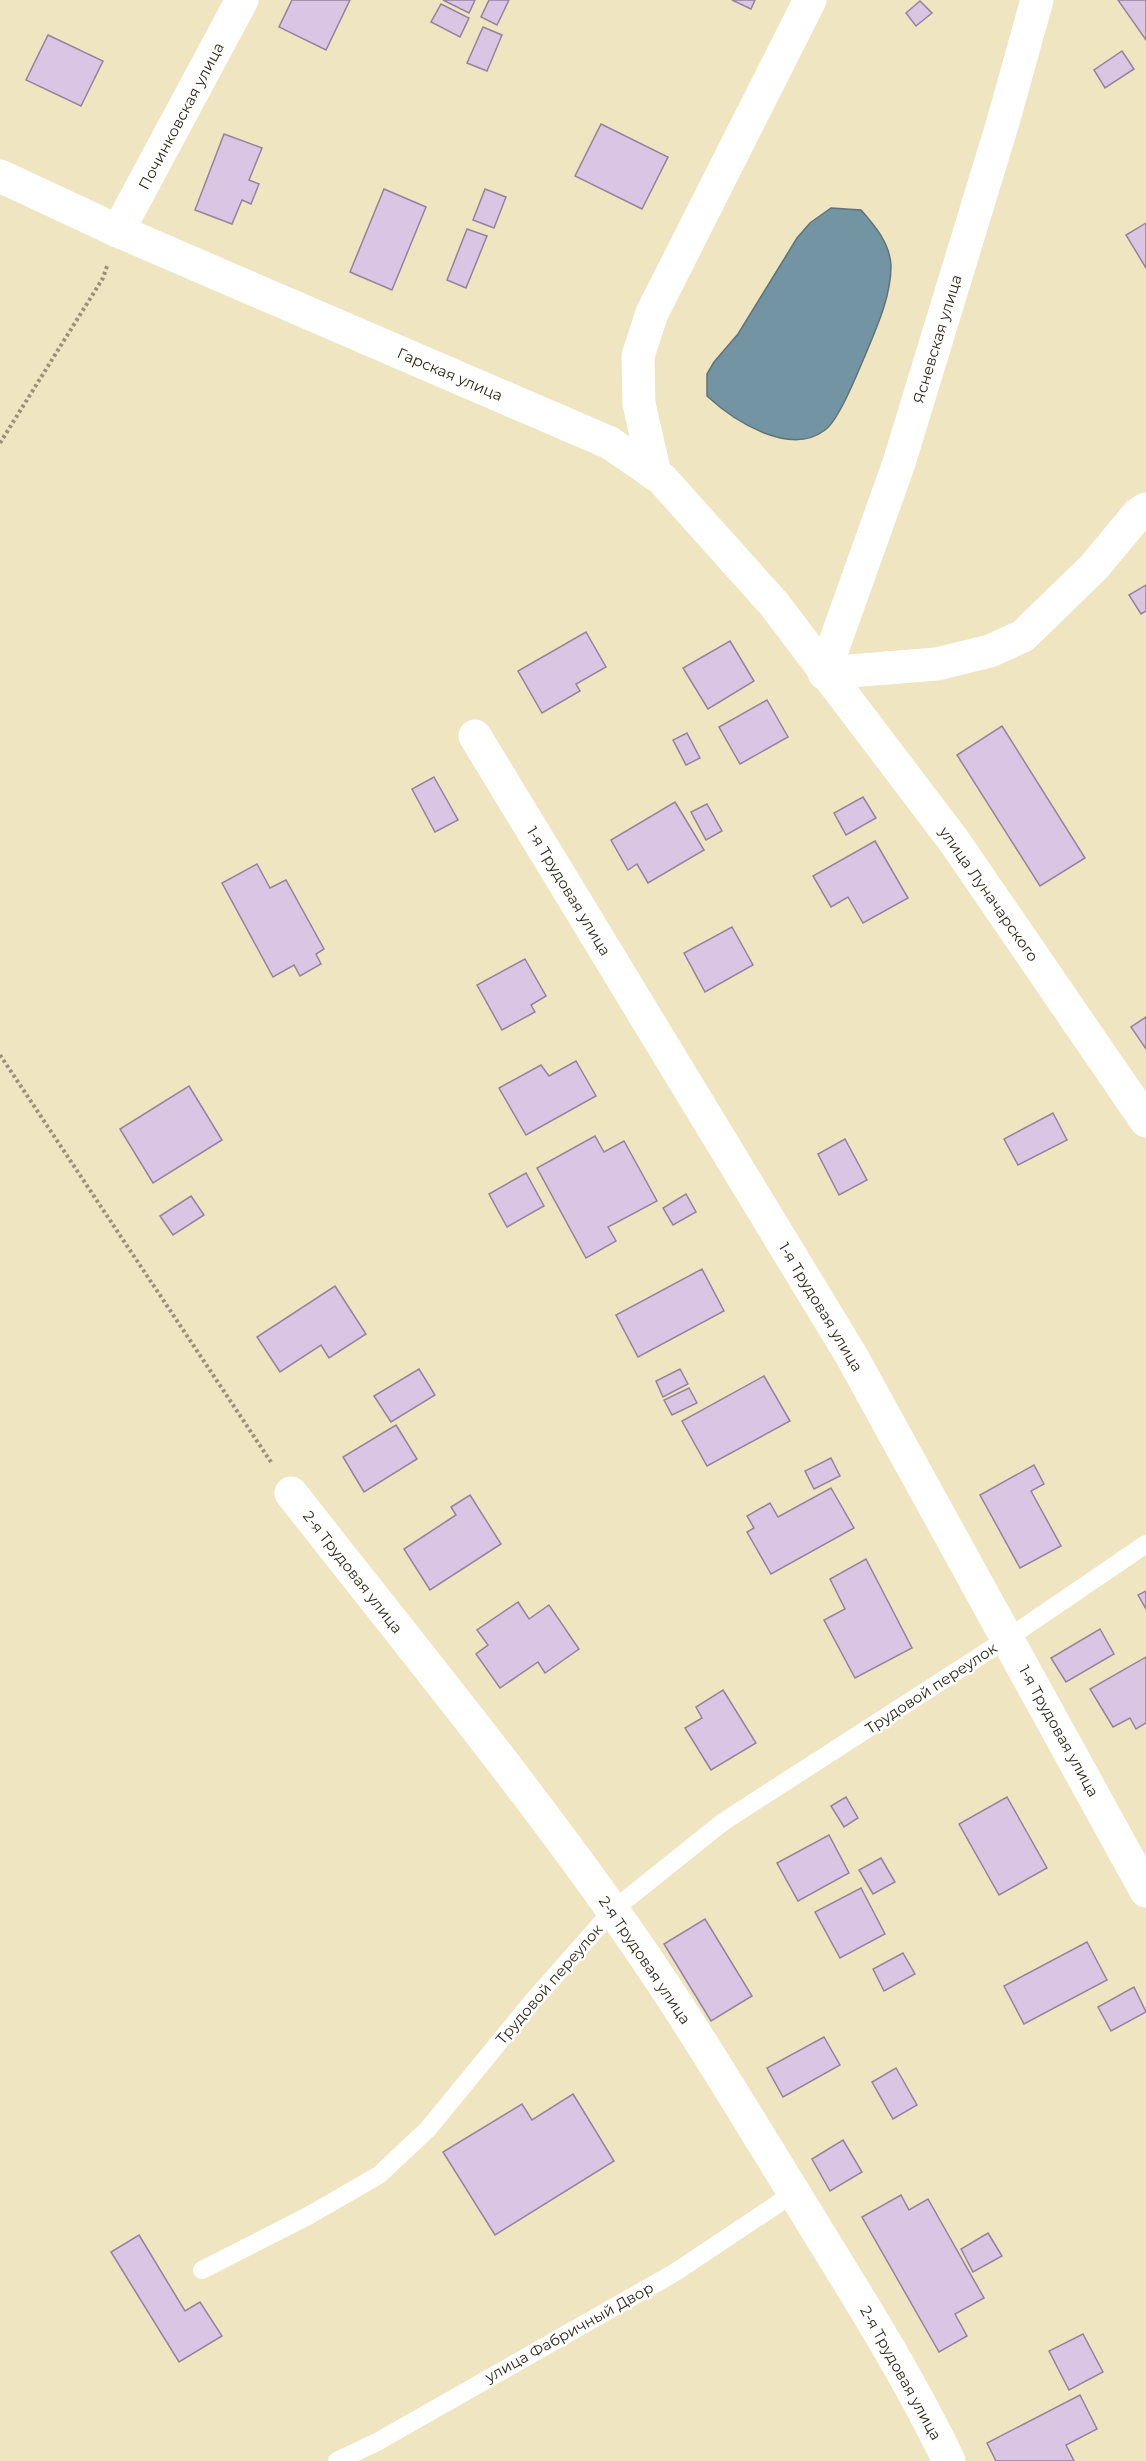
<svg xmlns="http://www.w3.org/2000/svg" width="1146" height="2461" viewBox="0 0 1146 2461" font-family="Montserrat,sans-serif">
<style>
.water{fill:#7394a3;stroke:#5e747a;stroke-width:1.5}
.building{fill:#dbc5e4;stroke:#97829e;stroke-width:1.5}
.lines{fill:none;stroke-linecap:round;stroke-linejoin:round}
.path{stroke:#9a9278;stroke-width:4;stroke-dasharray:3 3;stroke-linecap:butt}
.lane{stroke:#fff;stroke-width:18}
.street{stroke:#fff;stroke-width:33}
.secondary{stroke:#fff;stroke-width:33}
.labels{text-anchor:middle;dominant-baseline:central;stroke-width:4.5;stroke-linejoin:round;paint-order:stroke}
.street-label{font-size:15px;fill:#2d291b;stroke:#fff}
</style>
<rect width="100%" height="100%" fill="#f0e5c1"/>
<path class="water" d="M831,208L861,210C875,226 890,243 891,266C891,297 876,329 864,358C857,374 839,420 825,430C790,457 734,421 707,396V374L714,362L738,334L797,238L810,223Z"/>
<g class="building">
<polygon points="292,0 350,0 326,50 279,27"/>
<polygon points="443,0 475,0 469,13"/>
<polygon points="489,0 509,0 497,25 481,17"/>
<polygon points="732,0 755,0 751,9"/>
<polygon points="1118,0 1146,0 1146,40"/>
<polygon points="920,1 932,13 916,26 906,13"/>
<polygon points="441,4 469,18 460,37 431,22"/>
<polygon points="483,27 502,35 487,71 467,63"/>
<polygon points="48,35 103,61 81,106 26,80"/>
<polygon points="1122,51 1134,69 1105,88 1094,70"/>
<polygon points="601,124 668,157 642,209 575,176"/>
<polygon points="224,134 262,148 249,180 259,184 251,204 242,200 232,224 195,210"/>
<polygon points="384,189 426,207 392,290 350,272"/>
<polygon points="485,189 506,197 494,228 473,220"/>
<polygon points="1146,223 1146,268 1126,235"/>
<polygon points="467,229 487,236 466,288 447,280"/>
<polygon points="1146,585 1146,611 1141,614 1129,595"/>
<polygon points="586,632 606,667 576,684 580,691 542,713 518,671"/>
<polygon points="730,641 754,681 708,709 683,668"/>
<polygon points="767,700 788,737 740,764 719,727"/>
<polygon points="1002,726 1085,858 1040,886 957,755"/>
<polygon points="687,733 700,758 686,765 673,740"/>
<polygon points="434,777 458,820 435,832 412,789"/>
<polygon points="863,797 876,818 846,835 834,813"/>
<polygon points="675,802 704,850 648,883 637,864 628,870 611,840"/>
<polygon points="707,804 722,831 706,840 691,812"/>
<polygon points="875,841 908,898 863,923 848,897 831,907 813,876"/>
<polygon points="257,864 270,888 286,880 324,949 316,954 321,964 300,976 294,965 273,977 222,883"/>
<polygon points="732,927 753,965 705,992 684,953"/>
<polygon points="525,959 546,996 531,1005 535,1012 502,1030 477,985"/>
<polygon points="1146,1017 1146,1049 1131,1027"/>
<polygon points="576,1061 596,1096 526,1135 499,1088 541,1065 549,1076"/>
<polygon points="189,1086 222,1140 153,1183 120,1129"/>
<polygon points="1053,1113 1067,1140 1018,1165 1004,1139"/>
<polygon points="595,1136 604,1152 624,1141 657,1201 608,1227 616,1241 586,1258 537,1168"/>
<polygon points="845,1139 867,1180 839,1195 818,1154"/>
<polygon points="526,1173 544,1206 507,1227 489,1194"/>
<polygon points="686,1194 696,1212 673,1225 663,1208"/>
<polygon points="191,1196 204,1215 173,1235 160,1216"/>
<polygon points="702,1269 724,1311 638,1357 616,1315"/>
<polygon points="335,1286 366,1334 329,1358 321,1345 280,1372 257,1337"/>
<polygon points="419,1369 435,1395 391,1422 374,1396"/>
<polygon points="680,1369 688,1384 663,1397 656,1381"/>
<polygon points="764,1376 790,1421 707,1466 682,1421"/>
<polygon points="689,1388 697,1403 672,1415 664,1400"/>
<polygon points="396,1425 417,1459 364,1492 343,1457"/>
<polygon points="831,1458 840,1476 814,1489 805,1471"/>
<polygon points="1034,1465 1044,1484 1031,1491 1061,1546 1020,1568 980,1495"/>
<polygon points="831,1488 854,1528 771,1574 747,1532 754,1528 747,1516 770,1503 778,1517"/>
<polygon points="470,1495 501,1544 430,1590 404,1549 456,1515 451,1507"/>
<polygon points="866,1559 912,1648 855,1678 824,1620 845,1609 830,1579"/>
<polygon points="1146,1591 1146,1609 1138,1595"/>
<polygon points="518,1602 529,1619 549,1605 579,1649 545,1673 538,1662 500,1688 476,1654 488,1645 477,1630"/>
<polygon points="1100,1629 1114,1654 1066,1682 1051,1658"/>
<polygon points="1146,1657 1146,1723 1136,1729 1130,1718 1113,1727 1090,1689"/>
<polygon points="723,1690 756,1743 711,1770 685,1728 702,1718 696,1707"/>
<polygon points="846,1797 858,1818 844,1827 831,1806"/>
<polygon points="1007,1797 1047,1868 999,1895 959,1824"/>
<polygon points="829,1835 849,1873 798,1901 777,1863"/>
<polygon points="881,1858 895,1882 873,1894 859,1870"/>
<polygon points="861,1888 885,1934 840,1958 815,1912"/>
<polygon points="705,1919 752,1996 711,2021 664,1944"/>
<polygon points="1087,1942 1107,1980 1024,2024 1004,1986"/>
<polygon points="903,1953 915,1974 884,1991 873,1969"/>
<polygon points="1134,1987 1146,2012 1111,2031 1098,2007"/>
<polygon points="824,2037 840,2065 783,2097 767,2068"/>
<polygon points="896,2068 917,2105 893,2119 872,2082"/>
<polygon points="573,2094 614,2161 495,2235 443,2152 522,2104 532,2120"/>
<polygon points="843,2140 862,2172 830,2191 812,2159"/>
<polygon points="901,2195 909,2210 928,2199 984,2298 955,2314 967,2336 939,2352 862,2217"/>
<polygon points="988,2233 1002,2256 973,2272 961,2249"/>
<polygon points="139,2235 185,2311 200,2302 222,2336 179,2362 111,2252"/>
<polygon points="1083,2334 1103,2372 1069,2390 1049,2351"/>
<polygon points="1080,2395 1097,2429 1066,2445 1074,2461 996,2461 987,2443"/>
</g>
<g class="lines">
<g class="path">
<polyline points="0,443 103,278 107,266"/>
<polyline points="0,1055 271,1462"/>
</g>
<g class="lane">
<polyline points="202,2270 308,2216 379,2175 428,2129 532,2002 613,1910 723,1822 1008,1638 1146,1544"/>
<polyline points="337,2461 377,2442 674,2273 794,2193"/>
</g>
<g class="street">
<polyline points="1037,0 1003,122 899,463 824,673 937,664 990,651 1023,636 1094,567 1138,514 1146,509"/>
<polyline points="118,231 242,0"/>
<polyline points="655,474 639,404 638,356 652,313 810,0"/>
<polyline points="475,736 851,1355 1146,1891"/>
<path d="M291,1493C399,1631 510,1766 611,1908C678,2001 736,2099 796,2196C849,2283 905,2369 949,2461"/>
</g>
<polyline class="secondary" points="0,176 118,231 610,443 662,479 774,604 954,841 1146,1121"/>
</g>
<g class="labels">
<g class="street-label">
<text transform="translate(181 116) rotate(-62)">Починковская улица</text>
<text transform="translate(937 339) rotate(-73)">Ясневская улица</text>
<text transform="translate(450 374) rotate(23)">Гарская улица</text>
<text transform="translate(569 891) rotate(59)">1-я Трудовая улица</text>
<text transform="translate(989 894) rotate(55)">улица Луначарского</text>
<text transform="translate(821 1307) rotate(59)">1-я Трудовая улица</text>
<text transform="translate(353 1572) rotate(52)">2-я Трудовая улица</text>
<text transform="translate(931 1688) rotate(-33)">Трудовой переулок</text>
<text transform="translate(1059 1731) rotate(61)">1-я Трудовая улица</text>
<text transform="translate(645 1960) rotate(56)">2-я Трудовая улица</text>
<text transform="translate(549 1984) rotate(-49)">Трудовой переулок</text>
<text transform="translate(569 2332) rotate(-29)">улица Фабричный Двор</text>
<text transform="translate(901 2373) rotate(61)">2-я Трудовая улица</text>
</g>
</g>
</svg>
